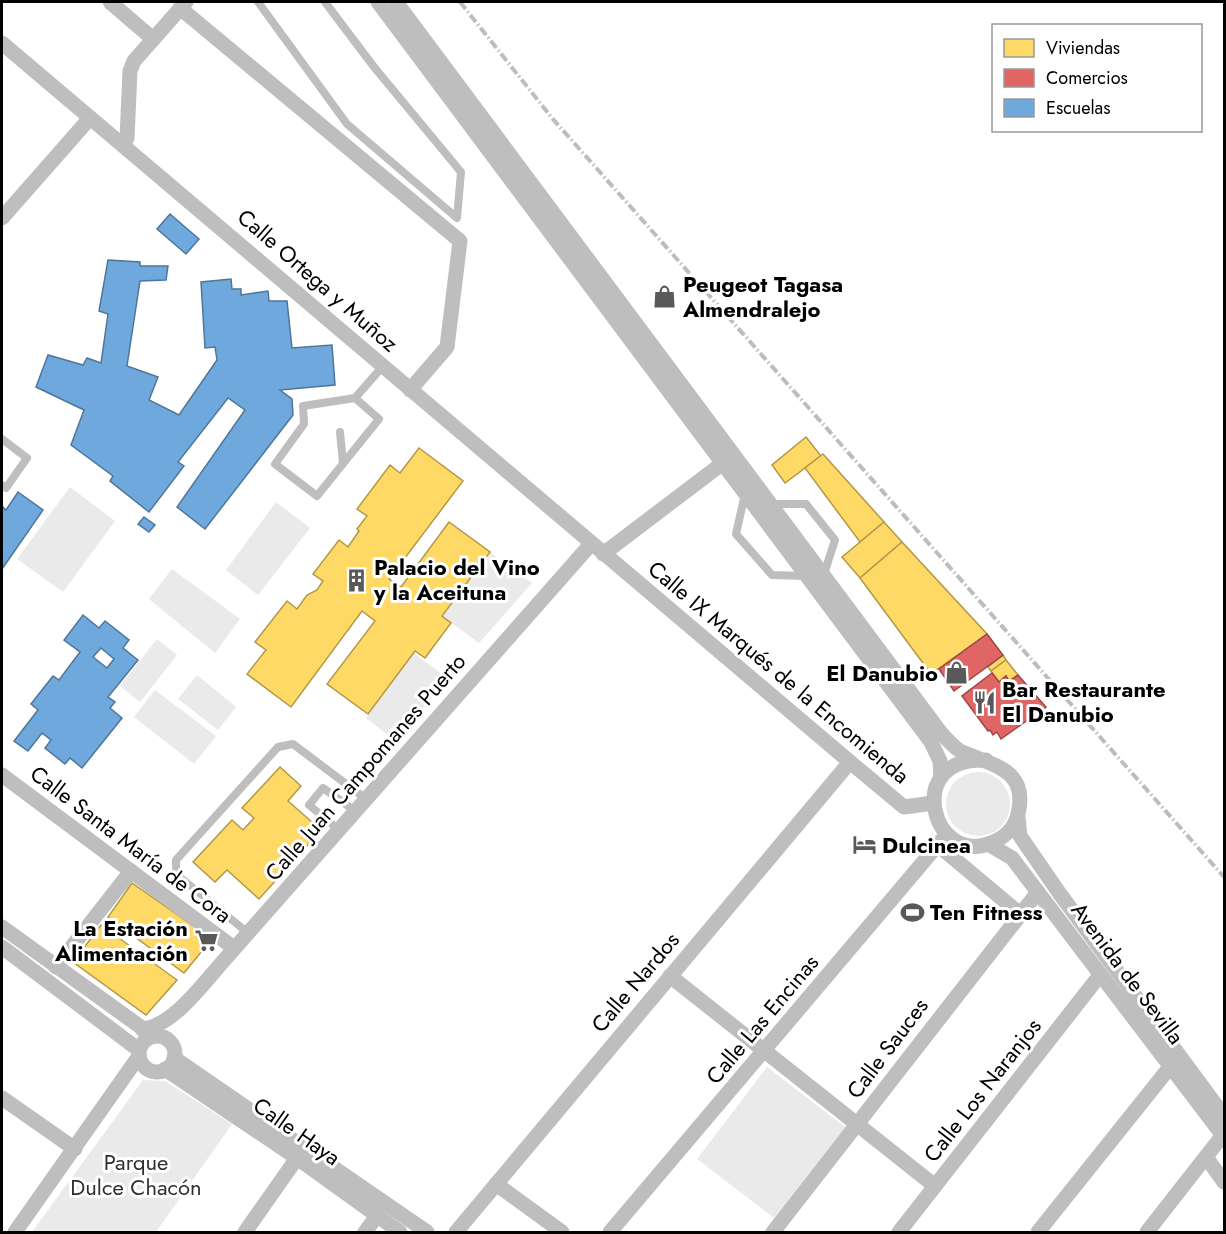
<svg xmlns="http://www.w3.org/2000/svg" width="1226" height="1234" viewBox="0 0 1226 1234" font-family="Jost,sans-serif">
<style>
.green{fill:#eaeaea}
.homes{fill:#ffd966;stroke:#b29847;stroke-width:1.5}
.shops{fill:#e06666;stroke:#9d4747;stroke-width:1.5}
.schools{fill:#6fa8dc;stroke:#4e769a;stroke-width:1.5;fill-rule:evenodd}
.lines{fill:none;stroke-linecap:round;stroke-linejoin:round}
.lane{stroke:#bebebe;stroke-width:8}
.street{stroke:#bebebe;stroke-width:15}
.rail{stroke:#bdbdbd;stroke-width:4;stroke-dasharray:9 3 1.5 3;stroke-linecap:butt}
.labels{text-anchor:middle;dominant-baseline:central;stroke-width:6;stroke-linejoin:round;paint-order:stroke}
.street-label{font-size:22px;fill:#000;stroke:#fff}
.poi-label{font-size:22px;font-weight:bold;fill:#000;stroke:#fff;text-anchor:start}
.park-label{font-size:22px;fill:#2f2f2f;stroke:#fff}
</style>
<rect width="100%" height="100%" fill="#fff"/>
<g class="green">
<polygon points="70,487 115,521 63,592 17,559"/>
<polygon points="276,502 310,528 258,595 226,570"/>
<polygon points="490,552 532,583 479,643 442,616"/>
<polygon points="172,569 240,619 215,653 149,599"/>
<polygon points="157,639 177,655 140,702 120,686"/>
<polygon points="413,653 449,679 394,740 366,718"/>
<polygon points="197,675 236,707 218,730 178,699"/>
<polygon points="155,690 216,736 194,764 134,717"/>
<circle cx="978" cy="804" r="32"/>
<polygon points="767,1067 845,1127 774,1218 697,1159"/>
<polygon points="143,1080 165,1081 232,1124 156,1232 32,1232"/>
</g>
<g class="homes">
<polygon points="806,437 821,456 785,483 772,465"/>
<polygon points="419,448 463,481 389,579 401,587 449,522 490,552 442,616 451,623 425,658 415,651 368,714 327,684 375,621 362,611 291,707 247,674 266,650 255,642 287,601 297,609 307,595 317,590 323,581 313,574 339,540 348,547 359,531 357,529 367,516 357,509 390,465 400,473"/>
<polygon points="823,454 884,522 860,542 805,468"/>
<polygon points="884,522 902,542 860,578 842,557"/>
<polygon points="902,542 987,634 931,674 860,578"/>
<polygon points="1003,655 1006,660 991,671 988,667"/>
<polygon points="1006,660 1018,675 1009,681 1006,676 999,682 991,671"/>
<polygon points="280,767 301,786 288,801 321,830 259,899 227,870 215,882 193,862 232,820 243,830 254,818 242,808"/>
<polygon points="132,883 212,939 184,973 108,917"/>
<polygon points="101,925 177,980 146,1015 73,962"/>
</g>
<g class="shops">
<polygon points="987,634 1003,655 954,691 939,669"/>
<polygon points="992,673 999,682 1006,676 1009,681 1018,675 1046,707 1001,739 997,732 993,735 990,730 988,731 962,696"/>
</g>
<g class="schools">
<polygon points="170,214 199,239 186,254 157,229"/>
<polygon points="108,260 140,262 140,266 168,266 166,280 140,281 127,366 158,377 149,400 179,415 217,360 215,347 205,348 201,282 231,279 232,289 241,289 241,295 268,291 269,301 287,301 292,348 332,345 335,385 280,390 292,399 293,415 205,529 177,507 245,410 228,398 178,462 184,466 149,512 110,481 113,476 71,445 84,410 36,387 48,355 83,365 87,358 101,363 108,314 99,311"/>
<polygon points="18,492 43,510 2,569 2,506 6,510"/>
<polygon points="144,517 155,525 149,532 138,524"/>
<path d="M83,615L99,628L105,621L129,640L123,648L138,660L108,697L115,702L110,708L122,718L82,768L70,758L65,764L45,748L51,740L42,733L28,751L14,741L38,710L31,704L53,676L59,680L80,652L64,640ZM101,648L114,659L107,668L93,657Z"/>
</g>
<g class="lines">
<g class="lane">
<polyline points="258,2 347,124 457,218 461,172 374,67 325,2"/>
<polyline points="355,398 379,419 317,496 275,464 304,424 303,406 355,398 383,366"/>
<polyline points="340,432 343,463"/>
<polyline points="2,439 27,458 6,488 2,485"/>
<polyline points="745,494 736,534 772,575 806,576"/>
<polyline points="771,504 806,504 835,540 824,574"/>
<polyline points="339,830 309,805 323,788 355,811"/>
<polyline points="248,933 176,874 176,860 278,747 293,744 366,799"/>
</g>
<g class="street">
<polyline points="110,2 153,39"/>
<polyline points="378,2 931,742 940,761 941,777"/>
<path d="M396,2L941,733C947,739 954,748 962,752C992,765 1029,769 1018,814C1015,828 1004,838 991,843C932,867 902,756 986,760"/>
<polyline points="180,8 460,241 447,347 410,390"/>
<polyline points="2,43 850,762 904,807 933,803"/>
<polyline points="123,145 127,138 130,71 134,61 186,2"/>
<polyline points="2,218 90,118"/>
<polyline points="603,554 723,463"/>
<polyline points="2,775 234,948"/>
<polyline points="1018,817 1020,836 1060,894 1224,1116"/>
<polyline points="988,844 1012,858 1224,1137"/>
<polyline points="939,846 1019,913"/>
<polyline points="2,927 149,1033"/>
<polyline points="2,947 139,1050"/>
<polyline points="56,967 131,871"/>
<polyline points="670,976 935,1186"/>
<path d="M142,1029C173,1027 206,980 226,958L591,544"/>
<circle cx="157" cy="1054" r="18"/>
<polyline points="174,1058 427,1232"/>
<polyline points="165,1069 297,1158 400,1232"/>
<polyline points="2,1098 75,1149"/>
<polyline points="1206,1157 1224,1182"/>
<polyline points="496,1184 562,1232"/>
<polyline points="15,1232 139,1056"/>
<polyline points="245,1232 297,1158"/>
<polyline points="365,1232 377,1216"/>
<polyline points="456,1232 850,762"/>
<polyline points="610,1232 947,834"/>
<polyline points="773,1232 1038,892"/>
<polyline points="899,1232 1100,975"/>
<polyline points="1038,1232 1170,1067"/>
<polyline points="1147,1232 1223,1135"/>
</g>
<polyline class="rail" points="460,2 552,118 1224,877"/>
</g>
<defs>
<symbol id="shop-bare" viewBox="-9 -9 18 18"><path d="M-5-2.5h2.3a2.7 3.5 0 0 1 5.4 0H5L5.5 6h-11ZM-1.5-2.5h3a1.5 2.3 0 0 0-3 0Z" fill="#595959" stroke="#fff" stroke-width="2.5" paint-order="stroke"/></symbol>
<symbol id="building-bare" viewBox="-9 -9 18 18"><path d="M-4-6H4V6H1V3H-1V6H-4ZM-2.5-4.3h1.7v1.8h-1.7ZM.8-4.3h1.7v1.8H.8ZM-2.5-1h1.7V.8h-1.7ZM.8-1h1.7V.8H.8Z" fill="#595959" stroke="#fff" stroke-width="2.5" paint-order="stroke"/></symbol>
<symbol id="restaurant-bare" viewBox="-9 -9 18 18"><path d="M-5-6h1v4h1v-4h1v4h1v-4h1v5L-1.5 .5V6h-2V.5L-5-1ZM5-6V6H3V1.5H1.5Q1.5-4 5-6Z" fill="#595959" stroke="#fff" stroke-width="2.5" paint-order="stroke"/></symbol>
<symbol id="hotel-bare" viewBox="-9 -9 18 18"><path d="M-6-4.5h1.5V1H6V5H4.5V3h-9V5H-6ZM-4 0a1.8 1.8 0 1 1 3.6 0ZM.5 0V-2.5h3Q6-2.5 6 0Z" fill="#595959" stroke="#fff" stroke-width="2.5" paint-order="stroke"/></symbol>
<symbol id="stadium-bare" viewBox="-9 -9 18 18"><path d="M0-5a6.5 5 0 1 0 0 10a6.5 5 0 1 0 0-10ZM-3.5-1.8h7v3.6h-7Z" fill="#595959" stroke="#fff" stroke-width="2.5" paint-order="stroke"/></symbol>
<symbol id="supermarket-bare" viewBox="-9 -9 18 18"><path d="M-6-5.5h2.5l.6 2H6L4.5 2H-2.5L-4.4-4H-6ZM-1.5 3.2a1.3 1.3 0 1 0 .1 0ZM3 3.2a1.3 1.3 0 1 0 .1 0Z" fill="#595959" stroke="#fff" stroke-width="2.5" paint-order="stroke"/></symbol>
</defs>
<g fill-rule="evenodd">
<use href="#shop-bare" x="648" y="280" width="33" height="33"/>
<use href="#building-bare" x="340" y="564" width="33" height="33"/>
<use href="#shop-bare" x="940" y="656" width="33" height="33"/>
<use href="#restaurant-bare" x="968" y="686" width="33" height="33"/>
<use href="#hotel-bare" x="848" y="828" width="33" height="33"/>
<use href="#stadium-bare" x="896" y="896" width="33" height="33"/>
<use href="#supermarket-bare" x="190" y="924" width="33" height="33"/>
</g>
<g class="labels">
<g class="street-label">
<text transform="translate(318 280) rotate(41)">Calle Ortega y Muñoz</text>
<text transform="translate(779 672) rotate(40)">Calle IX Marqués de la Encomienda</text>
<text transform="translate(365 767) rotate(-49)">Calle Juan Campomanes Puerto</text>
<text transform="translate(131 844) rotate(37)">Calle Santa María de Cora</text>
<text transform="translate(1128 973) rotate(53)">Avenida de Sevilla</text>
<text transform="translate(635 982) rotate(-50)">Calle Nardos</text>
<text transform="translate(762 1019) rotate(-50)">Calle Las Encinas</text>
<text transform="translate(887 1048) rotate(-53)">Calle Sauces</text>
<text transform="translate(982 1090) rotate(-52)">Calle Los Naranjos</text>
<text transform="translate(297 1131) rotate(35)">Calle Haya</text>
</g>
<g class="poi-label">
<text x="683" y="284">Peugeot Tagasa<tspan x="683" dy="25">Almendralejo</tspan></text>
<text x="374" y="567">Palacio del Vino<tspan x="374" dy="25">y la Aceituna</tspan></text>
<text x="938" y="673" text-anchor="end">El Danubio</text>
<text x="1002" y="689">Bar Restaurante<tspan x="1002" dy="25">El Danubio</tspan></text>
<text x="882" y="845">Dulcinea</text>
<text x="930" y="912">Ten Fitness</text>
<text x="188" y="928" text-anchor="end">La Estación<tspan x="188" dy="25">Alimentación</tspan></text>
</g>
<g class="park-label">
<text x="136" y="1162">Parque<tspan x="136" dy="25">Dulce Chacón</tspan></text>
</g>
</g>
<rect width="1226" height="1234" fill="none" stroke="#000000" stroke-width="6"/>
<rect x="992" y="24" width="210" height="108" fill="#ffffff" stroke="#999999" stroke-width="1.5"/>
<rect x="1004" y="39" width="30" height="18" fill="#ffd966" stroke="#999999" stroke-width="1.5"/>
<text x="1046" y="54" font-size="18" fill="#000000">Viviendas</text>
<rect x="1004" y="69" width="30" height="18" fill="#e06666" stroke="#999999" stroke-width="1.5"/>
<text x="1046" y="84" font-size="18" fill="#000000">Comercios</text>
<rect x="1004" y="99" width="30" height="18" fill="#6fa8dc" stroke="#999999" stroke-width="1.5"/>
<text x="1046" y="114" font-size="18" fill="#000000">Escuelas</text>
</svg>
